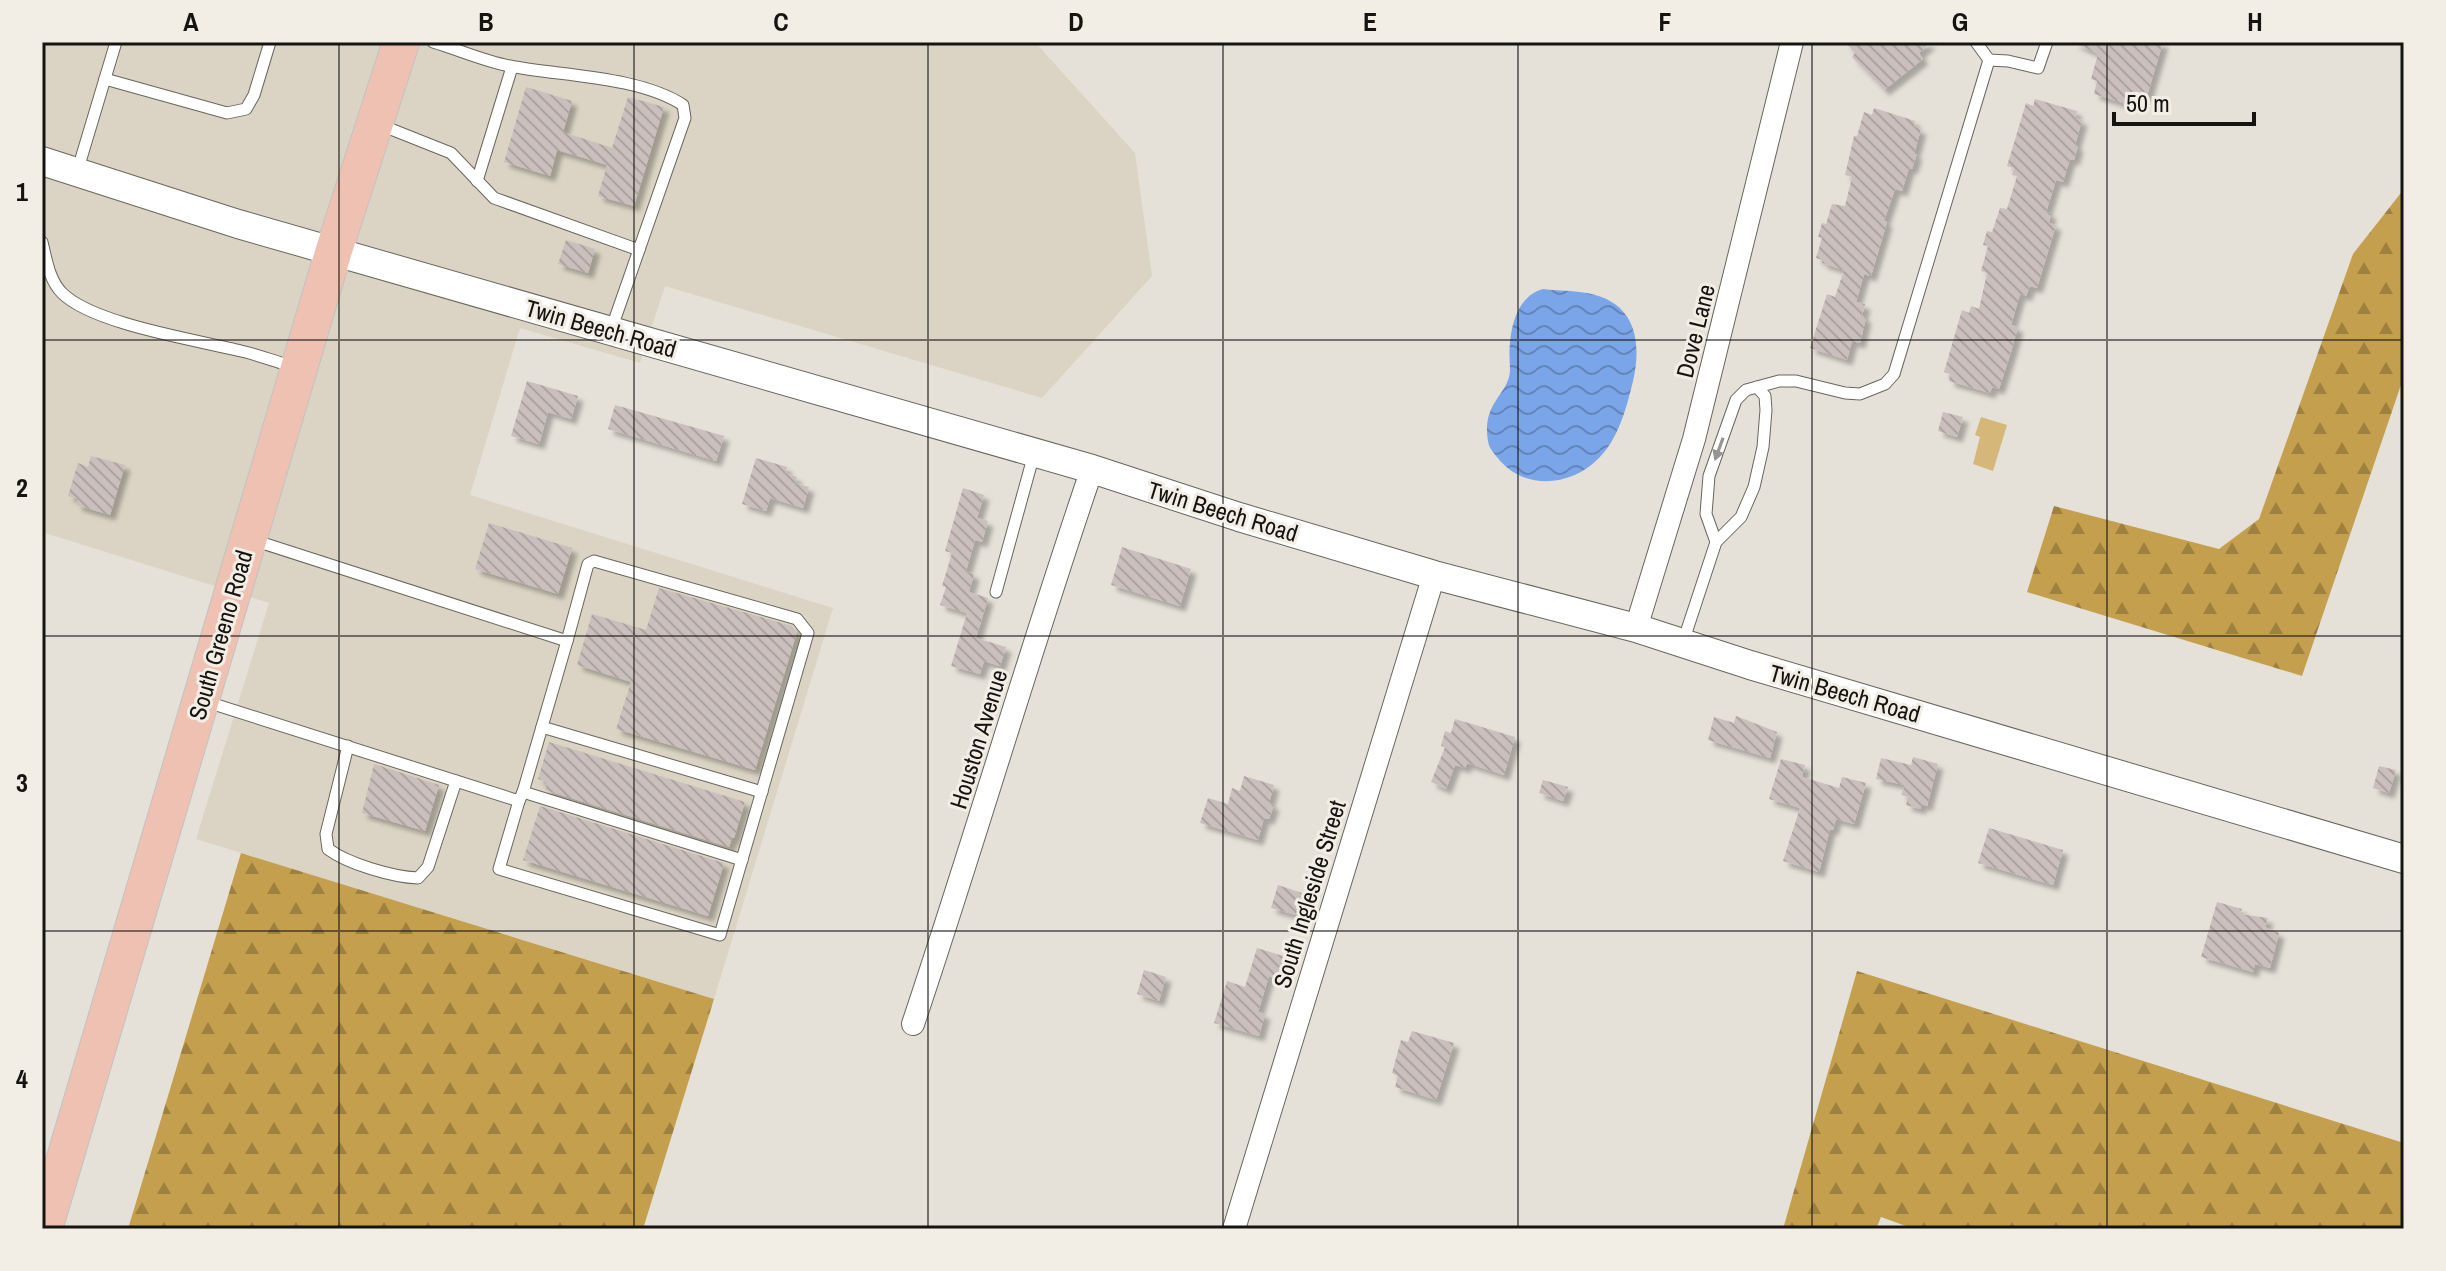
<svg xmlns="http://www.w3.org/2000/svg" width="2446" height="1271" viewBox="0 0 2446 1271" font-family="'Archivo Narrow',sans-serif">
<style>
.built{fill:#dbd4c4}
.forest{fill:url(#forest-firs)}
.park{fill:#d4b779}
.water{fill:url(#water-waves)}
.building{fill:url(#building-back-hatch);filter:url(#shadow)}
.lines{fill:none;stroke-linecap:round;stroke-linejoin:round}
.service-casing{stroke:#6a665e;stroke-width:13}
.minor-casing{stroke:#6a665e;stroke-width:24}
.tertiary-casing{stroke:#6a665e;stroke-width:30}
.primary-casing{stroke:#c2c2c1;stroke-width:38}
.service{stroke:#fff;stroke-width:11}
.minor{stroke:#fff;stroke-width:22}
.tertiary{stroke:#fff;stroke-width:28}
.primary{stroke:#efc1b2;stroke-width:36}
.oneway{fill:#969594}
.grid{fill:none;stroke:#161411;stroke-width:2;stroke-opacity:0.55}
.labels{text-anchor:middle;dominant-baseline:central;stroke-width:6;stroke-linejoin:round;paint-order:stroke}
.street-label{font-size:24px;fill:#161411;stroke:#f2eee5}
.neatline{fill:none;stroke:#161411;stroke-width:3}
.grid-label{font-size:26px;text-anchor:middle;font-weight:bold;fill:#161411}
</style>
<defs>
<pattern id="forest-firs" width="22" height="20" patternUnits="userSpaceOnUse" patternTransform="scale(2)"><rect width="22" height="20" fill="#c49f4e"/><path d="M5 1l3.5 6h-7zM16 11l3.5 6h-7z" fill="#9e803f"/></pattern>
<pattern id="water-waves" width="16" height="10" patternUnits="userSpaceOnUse" patternTransform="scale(2)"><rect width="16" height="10" fill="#7aa5e8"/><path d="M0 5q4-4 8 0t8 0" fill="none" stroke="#6385bb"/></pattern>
<pattern id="building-back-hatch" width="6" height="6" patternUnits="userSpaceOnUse" patternTransform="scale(2)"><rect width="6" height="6" fill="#cabfbd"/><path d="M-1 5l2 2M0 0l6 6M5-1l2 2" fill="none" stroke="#ada3a1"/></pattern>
<filter id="shadow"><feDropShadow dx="5.5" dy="5.5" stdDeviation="2" flood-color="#0004"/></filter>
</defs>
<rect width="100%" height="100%" fill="#e5e1d8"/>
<polygon class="built" points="42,42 1035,42 1135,153 1152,276 1042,398 665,286 640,363 520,328 470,495 833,608 714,999 196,839 269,603 42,532"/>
<g class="forest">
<polygon points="2404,189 2404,376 2302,676 2027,592 2054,506 2219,549 2259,519 2353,254"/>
<polygon points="241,853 714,999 643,1229 128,1229"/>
<polygon points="1857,971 2404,1143 2404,1229 1914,1229 1881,1217 1876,1229 1783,1229"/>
</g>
<polygon class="park" points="1981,417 2007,425 1993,471 1973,464 1980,437 1975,435"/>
<path class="water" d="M1543,289C1555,291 1567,290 1579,292C1639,298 1644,345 1630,393C1624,416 1616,441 1599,458C1570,488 1522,490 1497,457C1493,452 1489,448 1488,441C1481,401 1511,394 1510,368C1508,342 1511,298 1543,289Z"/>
<g class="building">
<polygon points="1845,42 1931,42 1919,53 1923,59 1884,90 1852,57 1855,53"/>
<polygon points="2072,42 2163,42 2147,96 2139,94 2136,103 2131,101 2129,105 2094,94 2097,81 2091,79 2098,54"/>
<polygon points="526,87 572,101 563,132 612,148 628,97 664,107 634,206 598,196 607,165 557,150 550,176 504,162"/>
<polygon points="2035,99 2077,111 2075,118 2082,120 2075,145 2078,146 2074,160 2070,159 2063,182 2056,180 2046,212 2051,213 2049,223 2056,225 2037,288 2030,286 2026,296 2020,294 2011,325 2018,327 2011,352 1999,389 1992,387 1990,393 1949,381 1950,374 1944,372 1962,310 1969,313 1971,306 1979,309 1987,273 1981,271 1988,246 1983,245 1987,231 1992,232 2000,208 2007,209 2017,176 2012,175 2014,168 2007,166 2026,103 2033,106"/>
<polygon points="1874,108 1915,121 1914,127 1921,129 1914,154 1917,154 1912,169 1909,168 1902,191 1895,189 1884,221 1887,222 1871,276 1864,274 1856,302 1865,304 1862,316 1866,318 1860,343 1852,341 1847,360 1810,348 1827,294 1835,297 1844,270 1822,263 1822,260 1816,258 1822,238 1818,237 1822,223 1826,224 1832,204 1845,206 1852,177 1845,175 1854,136 1857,136 1864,112 1872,115"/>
<polygon points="566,240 595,249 588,273 558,264"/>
<polygon points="527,381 578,396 571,419 548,412 539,444 511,436"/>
<polygon points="615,405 724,436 716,461 608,429"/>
<polygon points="1943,412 1963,417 1957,437 1938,431"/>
<polygon points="91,456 125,465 110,515 76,505 78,499 68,496 78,463 88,467"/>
<polygon points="756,458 787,467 785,473 797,477 795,483 809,487 803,508 770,498 766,511 742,504"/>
<polygon points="963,488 984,495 977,518 988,521 982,542 975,540 966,571 974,574 969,592 988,598 976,638 1006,647 1000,666 984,661 980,674 951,666 967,613 940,605 946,587 942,586 952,553 945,551"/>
<polygon points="489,523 572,548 558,594 475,569"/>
<polygon points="1122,547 1191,569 1180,606 1111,585"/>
<polygon points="659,588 792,626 797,632 755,770 616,729 631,682 577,665 592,614 646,630"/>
<polygon points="1736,716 1777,732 1770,758 1708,740 1714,717 1734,723"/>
<polygon points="1455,719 1515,737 1504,775 1467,763 1465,768 1455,765 1446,789 1431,782 1445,747 1441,746 1445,731 1451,733"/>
<polygon points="549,742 745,802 734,838 732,838 729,847 545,790 547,782 538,779"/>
<polygon points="1913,757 1938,764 1927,806 1922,804 1920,809 1906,805 1908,797 1901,795 1905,785 1876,779 1881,758 1911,765"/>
<polygon points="1781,759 1805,765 1802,777 1839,788 1842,777 1866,783 1854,824 1836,819 1833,830 1830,829 1819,872 1783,861 1800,808 1769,799"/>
<polygon points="374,764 439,785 425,831 362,813"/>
<polygon points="2379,766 2396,770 2389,793 2373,788"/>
<polygon points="1244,776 1274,785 1269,803 1274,805 1269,819 1264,818 1258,840 1200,823 1208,798 1228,804 1232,788 1240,791"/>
<polygon points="1543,780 1568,787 1563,801 1539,793"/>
<polygon points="540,806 724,863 708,916 523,860"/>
<polygon points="1989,828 2063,850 2053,885 1978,863"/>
<polygon points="1278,885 1302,893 1296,915 1271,908"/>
<polygon points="2217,902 2242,909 2240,914 2268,918 2265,927 2279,933 2270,968 2255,964 2253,972 2201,957"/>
<polygon points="1257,948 1283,956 1276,979 1269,976 1258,1012 1265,1014 1259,1036 1214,1023 1227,981 1245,987"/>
<polygon points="1144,970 1166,977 1159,1001 1137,994"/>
<polygon points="1412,1031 1454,1043 1436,1100 1395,1087 1398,1076 1392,1073 1401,1040 1408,1042"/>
</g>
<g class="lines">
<defs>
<g id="service">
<path d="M433,42C460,50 488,63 515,67C566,76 640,77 683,105L685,118L611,330"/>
<polyline points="1976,42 1989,60"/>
<polyline points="1989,60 2008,61 2038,68 2047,42"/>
<polyline points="105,79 227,113 246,109 254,95 270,42"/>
<polyline points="378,124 451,153 494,198 639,250"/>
<polyline points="77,172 116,42"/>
<polyline points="477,181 512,67"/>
<path d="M42,242C46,258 49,280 62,293C93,324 197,340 241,351C259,355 277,362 294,367"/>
<polyline points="1716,542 1706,514 1709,476 1736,400 1746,390 1779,381 1796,381 1845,393 1860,394 1885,384 1894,374 1989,60"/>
<polyline points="996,592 1034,454"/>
<polyline points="1683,642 1716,542 1741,517 1754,487 1763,447 1766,410 1765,396 1757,387"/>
<polyline points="204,701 519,801 523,792 567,641 253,540"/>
<polyline points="542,727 762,792"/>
<path d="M348,746L326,834L328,849C348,864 393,877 418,878L428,867L456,781"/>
<polyline points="523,792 742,860"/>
<polyline points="519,801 499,869 720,935 808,633 797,619 594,561 588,564 567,641"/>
</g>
<g id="minor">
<polyline points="1636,628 1694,439 1792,42"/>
<path d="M913,1024C975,840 1029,653 1092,469"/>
<polyline points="1234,1229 1434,575"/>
</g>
<polyline id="tertiary" points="42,161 238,224 1092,469 1239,517 1434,575 1636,628 1750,665 2404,859"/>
<polyline id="primary" points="44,1229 334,250 401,42"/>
</defs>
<use href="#service" class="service-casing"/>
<use href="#minor" class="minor-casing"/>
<use href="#tertiary" class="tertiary-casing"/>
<use href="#primary" class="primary-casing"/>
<use href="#service" class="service"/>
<use href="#minor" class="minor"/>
<use href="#tertiary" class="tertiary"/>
<use href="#primary" class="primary"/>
</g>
<defs><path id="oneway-solid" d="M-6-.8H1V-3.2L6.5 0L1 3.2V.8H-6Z" transform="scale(2)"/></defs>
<use class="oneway" href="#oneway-solid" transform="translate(1719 449) rotate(110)"/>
<path class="grid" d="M339,42V1229M634,42V1229M928,42V1229M1223,42V1229M1518,42V1229M1812,42V1229M2107,42V1229M42,340H2404M42,636H2404M42,931H2404"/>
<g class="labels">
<g class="street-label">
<text transform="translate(601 328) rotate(16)">Twin Beech Road</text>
<text transform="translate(1695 331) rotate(-76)">Dove Lane</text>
<text transform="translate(1223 511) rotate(17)">Twin Beech Road</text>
<text transform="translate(220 635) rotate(-74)">South Greeno Road</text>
<text transform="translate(1845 693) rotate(16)">Twin Beech Road</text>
<text transform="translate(978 739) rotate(-73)">Houston Avenue</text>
<text transform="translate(1309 894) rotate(-73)">South Ingleside Street</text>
</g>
</g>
<rect width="2446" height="1271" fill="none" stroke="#f2eee5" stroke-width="88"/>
<path d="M2114 112v12h140v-12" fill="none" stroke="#161411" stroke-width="4"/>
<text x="2126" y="112" font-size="24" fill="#161411" stroke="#f2eee5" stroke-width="6" paint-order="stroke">50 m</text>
<rect x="44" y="44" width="2358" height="1183" class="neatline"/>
<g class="grid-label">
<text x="191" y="31">A</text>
<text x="486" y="31">B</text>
<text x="781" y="31">C</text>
<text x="1076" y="31">D</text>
<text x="1370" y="31">E</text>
<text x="1665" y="31">F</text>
<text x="1960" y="31">G</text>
<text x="2255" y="31">H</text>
<text x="22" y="201">1</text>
<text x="22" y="497">2</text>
<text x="22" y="792">3</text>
<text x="22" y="1088">4</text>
</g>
</svg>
